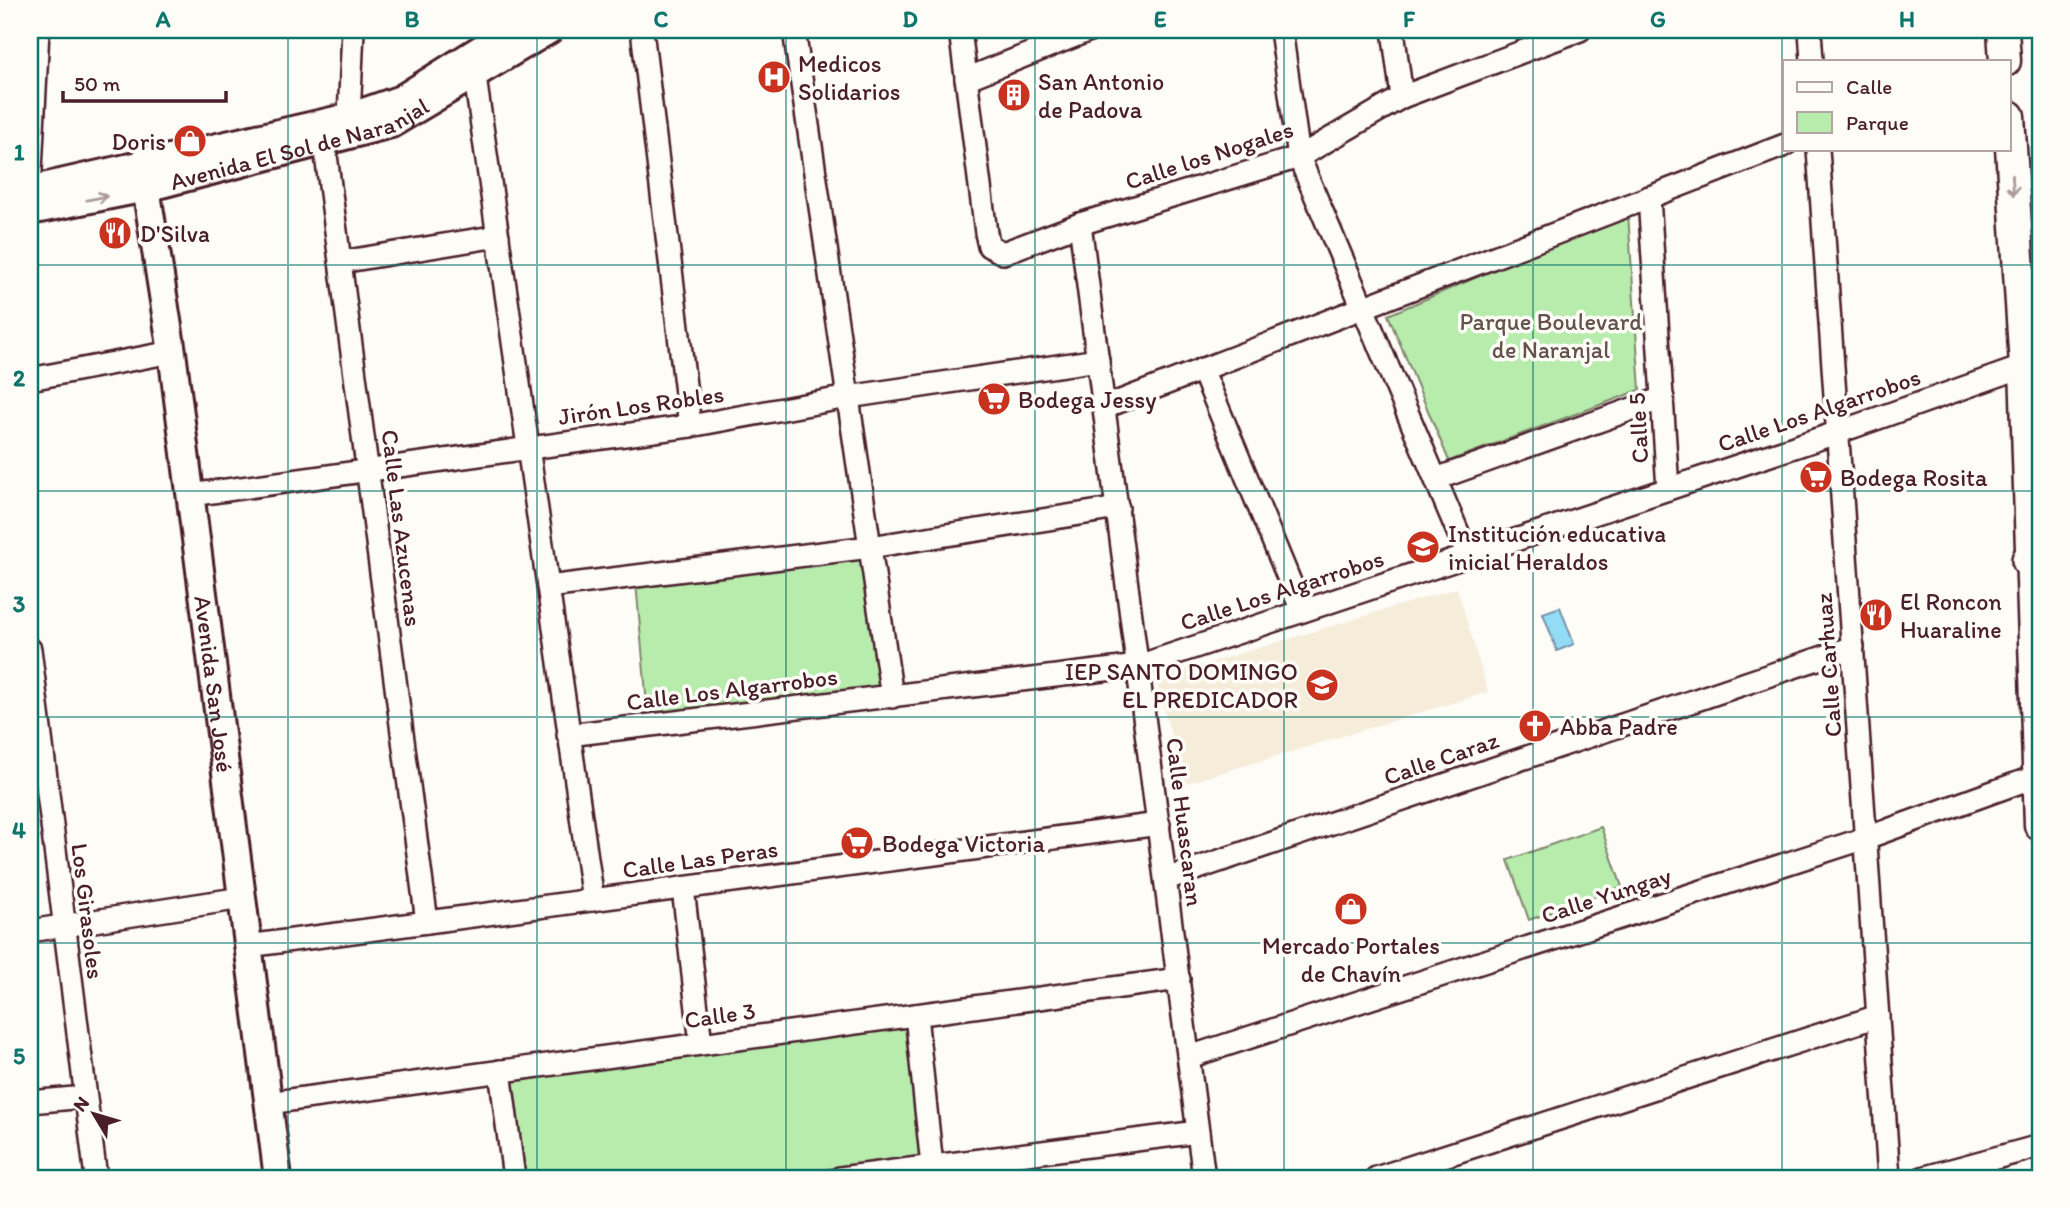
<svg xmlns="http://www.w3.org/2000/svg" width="2070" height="1208" viewBox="0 0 2070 1208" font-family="Itim,sans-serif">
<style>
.built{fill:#f6ecda}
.green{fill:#b7ecad;stroke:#80866c;stroke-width:2}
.water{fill:#93dcf5;stroke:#7690a4;stroke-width:2}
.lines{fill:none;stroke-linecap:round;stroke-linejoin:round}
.minor-casing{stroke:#4a1f2b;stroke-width:26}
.tertiary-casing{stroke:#4a1f2b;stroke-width:32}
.secondary-casing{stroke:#4a1f2b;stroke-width:35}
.trunk-casing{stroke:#4a1f2b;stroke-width:40}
.minor{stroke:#fdfcf7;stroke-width:21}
.tertiary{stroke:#fdfcf7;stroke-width:26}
.secondary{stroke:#fdfcf7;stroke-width:30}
.trunk{stroke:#fdfcf7;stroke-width:35}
.oneway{stroke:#ac999b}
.grid{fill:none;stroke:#0f766e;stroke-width:2;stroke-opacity:0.55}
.labels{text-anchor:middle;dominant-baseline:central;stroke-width:7;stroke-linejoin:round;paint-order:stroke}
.poi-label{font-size:24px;fill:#4a1f2b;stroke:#fdfcf7;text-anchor:start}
.street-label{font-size:24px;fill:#4a1f2b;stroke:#fdfcf7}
.park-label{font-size:24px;fill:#65524c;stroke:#fdfcf7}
.neatline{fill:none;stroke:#0f766e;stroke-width:2.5}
.grid-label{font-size:23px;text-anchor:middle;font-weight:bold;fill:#0f766e}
</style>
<rect width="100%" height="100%" fill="#fdfcf7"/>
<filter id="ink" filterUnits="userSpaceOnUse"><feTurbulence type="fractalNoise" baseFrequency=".0143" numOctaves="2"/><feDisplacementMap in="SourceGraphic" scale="14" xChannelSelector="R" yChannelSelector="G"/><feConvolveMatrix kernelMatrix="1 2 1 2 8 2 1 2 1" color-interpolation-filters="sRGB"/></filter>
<g filter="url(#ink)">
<polygon class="built" points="1457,588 1488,692 1184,784 1156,679"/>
<g class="green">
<polygon points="1628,213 1640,390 1449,461 1388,315"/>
<polygon points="862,557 883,690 648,716 636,583"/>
<polygon points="1601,827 1622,887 1529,920 1508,860"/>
<polygon points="907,1027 921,1158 747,1178 524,1178 512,1080"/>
</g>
<polygon class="water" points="1560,607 1574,644 1557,651 1543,613"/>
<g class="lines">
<defs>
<g id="minor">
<polyline points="642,30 690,426"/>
<polyline points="794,30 892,697"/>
<polyline points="960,30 986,233 989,246 1003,253 1080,224 1299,157 1402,97 1580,30"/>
<polyline points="1281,30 1299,157 1468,556"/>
<polyline points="1393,30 1402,97"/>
<polyline points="1810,30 1812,61"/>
<polyline points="475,77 593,900"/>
<polyline points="966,79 1090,30"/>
<polyline points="349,117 353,30"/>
<polyline points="324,140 427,922"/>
<polyline points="1818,149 1889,1178"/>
<polyline points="30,190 38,30"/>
<polyline points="1649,197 1668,489"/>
<polyline points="1080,224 1204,1178"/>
<polyline points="341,262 498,236"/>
<polyline points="1202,369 1302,611"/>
<polyline points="30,379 172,352"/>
<polyline points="1105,407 1785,145"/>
<polyline points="1436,479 1663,398"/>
<polyline points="190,495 690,426 848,397 1098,360"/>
<polyline points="548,587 870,547 1118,508"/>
<polyline points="30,649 96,1178"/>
<polyline points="568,735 1138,666 1839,432 2025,366"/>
<polyline points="1166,879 1853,647"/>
<polyline points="683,888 701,1044"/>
<polyline points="30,931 242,898"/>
<polyline points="248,946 1159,824"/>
<polyline points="916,1015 932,1166"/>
<polyline points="1189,1057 1866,838 2037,776"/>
<polyline points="500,1071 514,1178"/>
<polyline points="30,1102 85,1097"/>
<polyline points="268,1103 1179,979"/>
<polyline points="840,1178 1198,1132"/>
<polyline points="1376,1178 1878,1016"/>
<polyline points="1922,1178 2040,1146"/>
</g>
<g id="tertiary">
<path id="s1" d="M142,162L172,352L278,1178"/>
<polyline points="30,190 349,117 401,99 511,30"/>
<path id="s2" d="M30,211L146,188L391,124L549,30"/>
</g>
<g id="secondary">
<polyline points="2003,30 2005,61"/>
<polyline points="2009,116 2025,366 2040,825"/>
</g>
<polyline id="trunk" points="2030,560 2040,574"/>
</defs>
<use href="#minor" class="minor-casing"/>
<use href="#tertiary" class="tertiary-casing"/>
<use href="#secondary" class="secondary-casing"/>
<use href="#trunk" class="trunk-casing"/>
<use href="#minor" class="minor"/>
<use href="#tertiary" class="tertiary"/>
<use href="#secondary" class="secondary"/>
<use href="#trunk" class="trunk"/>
</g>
<defs><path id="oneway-shaft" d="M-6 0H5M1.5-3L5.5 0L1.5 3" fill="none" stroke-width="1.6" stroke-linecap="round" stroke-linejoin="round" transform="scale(1.75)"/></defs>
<g class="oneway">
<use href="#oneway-shaft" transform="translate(2013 185) rotate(86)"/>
<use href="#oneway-shaft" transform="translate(97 198) rotate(-11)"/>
</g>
</g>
<path class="grid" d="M288,30V1178M537,30V1178M786,30V1178M1035,30V1178M1284,30V1178M1533,30V1178M1782,30V1178M30,265H2040M30,491H2040M30,717H2040M30,943H2040"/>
<defs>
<symbol id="hospital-disc" viewBox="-11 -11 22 22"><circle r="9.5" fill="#c8321e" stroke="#fdfcf7"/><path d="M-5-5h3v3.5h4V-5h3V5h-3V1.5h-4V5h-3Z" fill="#fff"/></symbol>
<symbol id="building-disc" viewBox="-11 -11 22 22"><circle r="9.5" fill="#c8321e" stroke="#fdfcf7"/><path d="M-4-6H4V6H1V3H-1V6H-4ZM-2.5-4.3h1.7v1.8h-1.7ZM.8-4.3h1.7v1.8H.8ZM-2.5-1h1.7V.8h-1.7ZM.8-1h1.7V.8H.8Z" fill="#fff"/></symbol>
<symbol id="shop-disc" viewBox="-11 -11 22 22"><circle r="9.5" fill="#c8321e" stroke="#fdfcf7"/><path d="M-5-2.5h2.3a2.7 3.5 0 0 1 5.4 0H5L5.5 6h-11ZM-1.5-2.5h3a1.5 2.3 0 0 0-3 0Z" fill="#fff"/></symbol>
<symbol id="restaurant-disc" viewBox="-11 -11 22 22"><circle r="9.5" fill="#c8321e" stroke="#fdfcf7"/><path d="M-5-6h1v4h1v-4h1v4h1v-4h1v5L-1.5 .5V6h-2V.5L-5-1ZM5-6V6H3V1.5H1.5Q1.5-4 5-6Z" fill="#fff"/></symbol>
<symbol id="supermarket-disc" viewBox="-11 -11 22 22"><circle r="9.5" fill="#c8321e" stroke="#fdfcf7"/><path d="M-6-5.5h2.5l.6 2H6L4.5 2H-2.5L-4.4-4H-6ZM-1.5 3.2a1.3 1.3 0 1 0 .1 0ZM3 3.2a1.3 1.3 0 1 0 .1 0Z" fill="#fff"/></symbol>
<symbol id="school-disc" viewBox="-11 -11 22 22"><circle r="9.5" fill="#c8321e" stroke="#fdfcf7"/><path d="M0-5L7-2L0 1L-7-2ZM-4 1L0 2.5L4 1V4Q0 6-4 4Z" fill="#fff"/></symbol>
<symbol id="church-disc" viewBox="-11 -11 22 22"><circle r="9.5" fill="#c8321e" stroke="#fdfcf7"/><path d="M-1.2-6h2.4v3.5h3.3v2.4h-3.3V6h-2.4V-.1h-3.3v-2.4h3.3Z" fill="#fff"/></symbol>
</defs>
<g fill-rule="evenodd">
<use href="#hospital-disc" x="755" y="58" width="38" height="38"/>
<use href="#building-disc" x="995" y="76" width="38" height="38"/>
<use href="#shop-disc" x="171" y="122" width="38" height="38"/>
<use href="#restaurant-disc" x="96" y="214" width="38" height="38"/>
<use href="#supermarket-disc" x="975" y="380" width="38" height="38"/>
<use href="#supermarket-disc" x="1797" y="458" width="38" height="38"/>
<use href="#school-disc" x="1404" y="528" width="38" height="38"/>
<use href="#restaurant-disc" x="1857" y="596" width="38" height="38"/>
<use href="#school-disc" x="1303" y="666" width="38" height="38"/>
<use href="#church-disc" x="1516" y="707" width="38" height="38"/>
<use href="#supermarket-disc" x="838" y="824" width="38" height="38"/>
<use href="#shop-disc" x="1332" y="890" width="38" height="38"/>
</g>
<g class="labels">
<g class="poi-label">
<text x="798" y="63">Medicos<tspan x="798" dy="28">Solidarios</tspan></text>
<text x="1038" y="81">San Antonio<tspan x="1038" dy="28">de Padova</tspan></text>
<text x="166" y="141" text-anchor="end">Doris</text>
<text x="140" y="233">D'Silva</text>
<text x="1018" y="399">Bodega Jessy</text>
<text x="1840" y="477">Bodega Rosita</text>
<text x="1448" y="533">Institución educativa<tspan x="1448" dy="28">inicial Heraldos</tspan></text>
<text x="1900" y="601">El Roncon<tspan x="1900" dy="28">Huaraline</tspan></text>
<text x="1298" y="671" text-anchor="end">IEP SANTO DOMINGO<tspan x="1298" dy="28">EL PREDICADOR</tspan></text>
<text x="1560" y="726">Abba Padre</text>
<text x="882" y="843">Bodega Victoria</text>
<text x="1351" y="945" text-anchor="middle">Mercado Portales<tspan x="1351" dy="28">de Chavín</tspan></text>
</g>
<g class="street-label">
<text stroke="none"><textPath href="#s2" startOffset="278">Avenida El Sol de Naranjal</textPath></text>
<text transform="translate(1209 155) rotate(-18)">Calle los Nogales</text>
<text transform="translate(641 405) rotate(-8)">Jirón Los Robles</text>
<text transform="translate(1819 410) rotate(-19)">Calle Los Algarrobos</text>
<text transform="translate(1638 428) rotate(-93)">Calle 5</text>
<text transform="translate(402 528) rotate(83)">Calle Las Azucenas</text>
<text transform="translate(1282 590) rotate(-18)">Calle Los Algarrobos</text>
<text transform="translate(1828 665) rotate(-94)">Calle Carhuaz</text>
<text stroke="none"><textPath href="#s1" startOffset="527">Avenida San José</textPath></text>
<text transform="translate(732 689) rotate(-7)">Calle Los Algarrobos</text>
<text transform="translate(1441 758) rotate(-19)">Calle Caraz</text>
<text transform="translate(1185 822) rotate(83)">Calle Huascaran</text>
<text transform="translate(700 859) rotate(-8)">Calle Las Peras</text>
<text transform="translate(1606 895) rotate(-18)">Calle Yungay</text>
<text transform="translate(88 911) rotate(83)">Los Girasoles</text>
<text transform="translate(720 1015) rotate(-8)">Calle 3</text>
</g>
<g class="park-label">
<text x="1551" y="321">Parque Boulevard<tspan x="1551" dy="28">de Naranjal</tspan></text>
</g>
</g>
<rect width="2070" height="1208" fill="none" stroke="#fdfcf7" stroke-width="77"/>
<rect x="1783" y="60" width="228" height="91" fill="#fdfcf7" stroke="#b5a4a5" stroke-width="2"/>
<rect x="1797" y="82" width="35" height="10" fill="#fdfcf7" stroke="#b5a4a5" stroke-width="2"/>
<text x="1846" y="94" font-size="21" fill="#4a1f2b">Calle</text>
<rect x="1797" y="112" width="35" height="21" fill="#b7ecad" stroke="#b5a4a5" stroke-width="2"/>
<text x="1846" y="130" font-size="21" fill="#4a1f2b">Parque</text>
<g transform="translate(94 1114) rotate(308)" stroke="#fdfcf7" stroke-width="5" paint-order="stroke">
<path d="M0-5L12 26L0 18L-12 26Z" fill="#4a1f2b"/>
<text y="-10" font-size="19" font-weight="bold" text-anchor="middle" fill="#4a1f2b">N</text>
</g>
<path d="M63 91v10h163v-10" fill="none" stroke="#4a1f2b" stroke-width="3.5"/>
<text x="74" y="91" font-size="21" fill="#4a1f2b" stroke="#fdfcf7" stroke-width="5" paint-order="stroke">50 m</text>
<rect x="38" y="38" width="1994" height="1132" class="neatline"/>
<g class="grid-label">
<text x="163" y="27">A</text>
<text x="412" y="27">B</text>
<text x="661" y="27">C</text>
<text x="910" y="27">D</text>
<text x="1160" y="27">E</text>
<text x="1409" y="27">F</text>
<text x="1658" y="27">G</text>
<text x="1907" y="27">H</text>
<text x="19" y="160">1</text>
<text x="19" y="386">2</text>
<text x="19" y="612">3</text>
<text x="19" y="838">4</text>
<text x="19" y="1064">5</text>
</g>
</svg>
